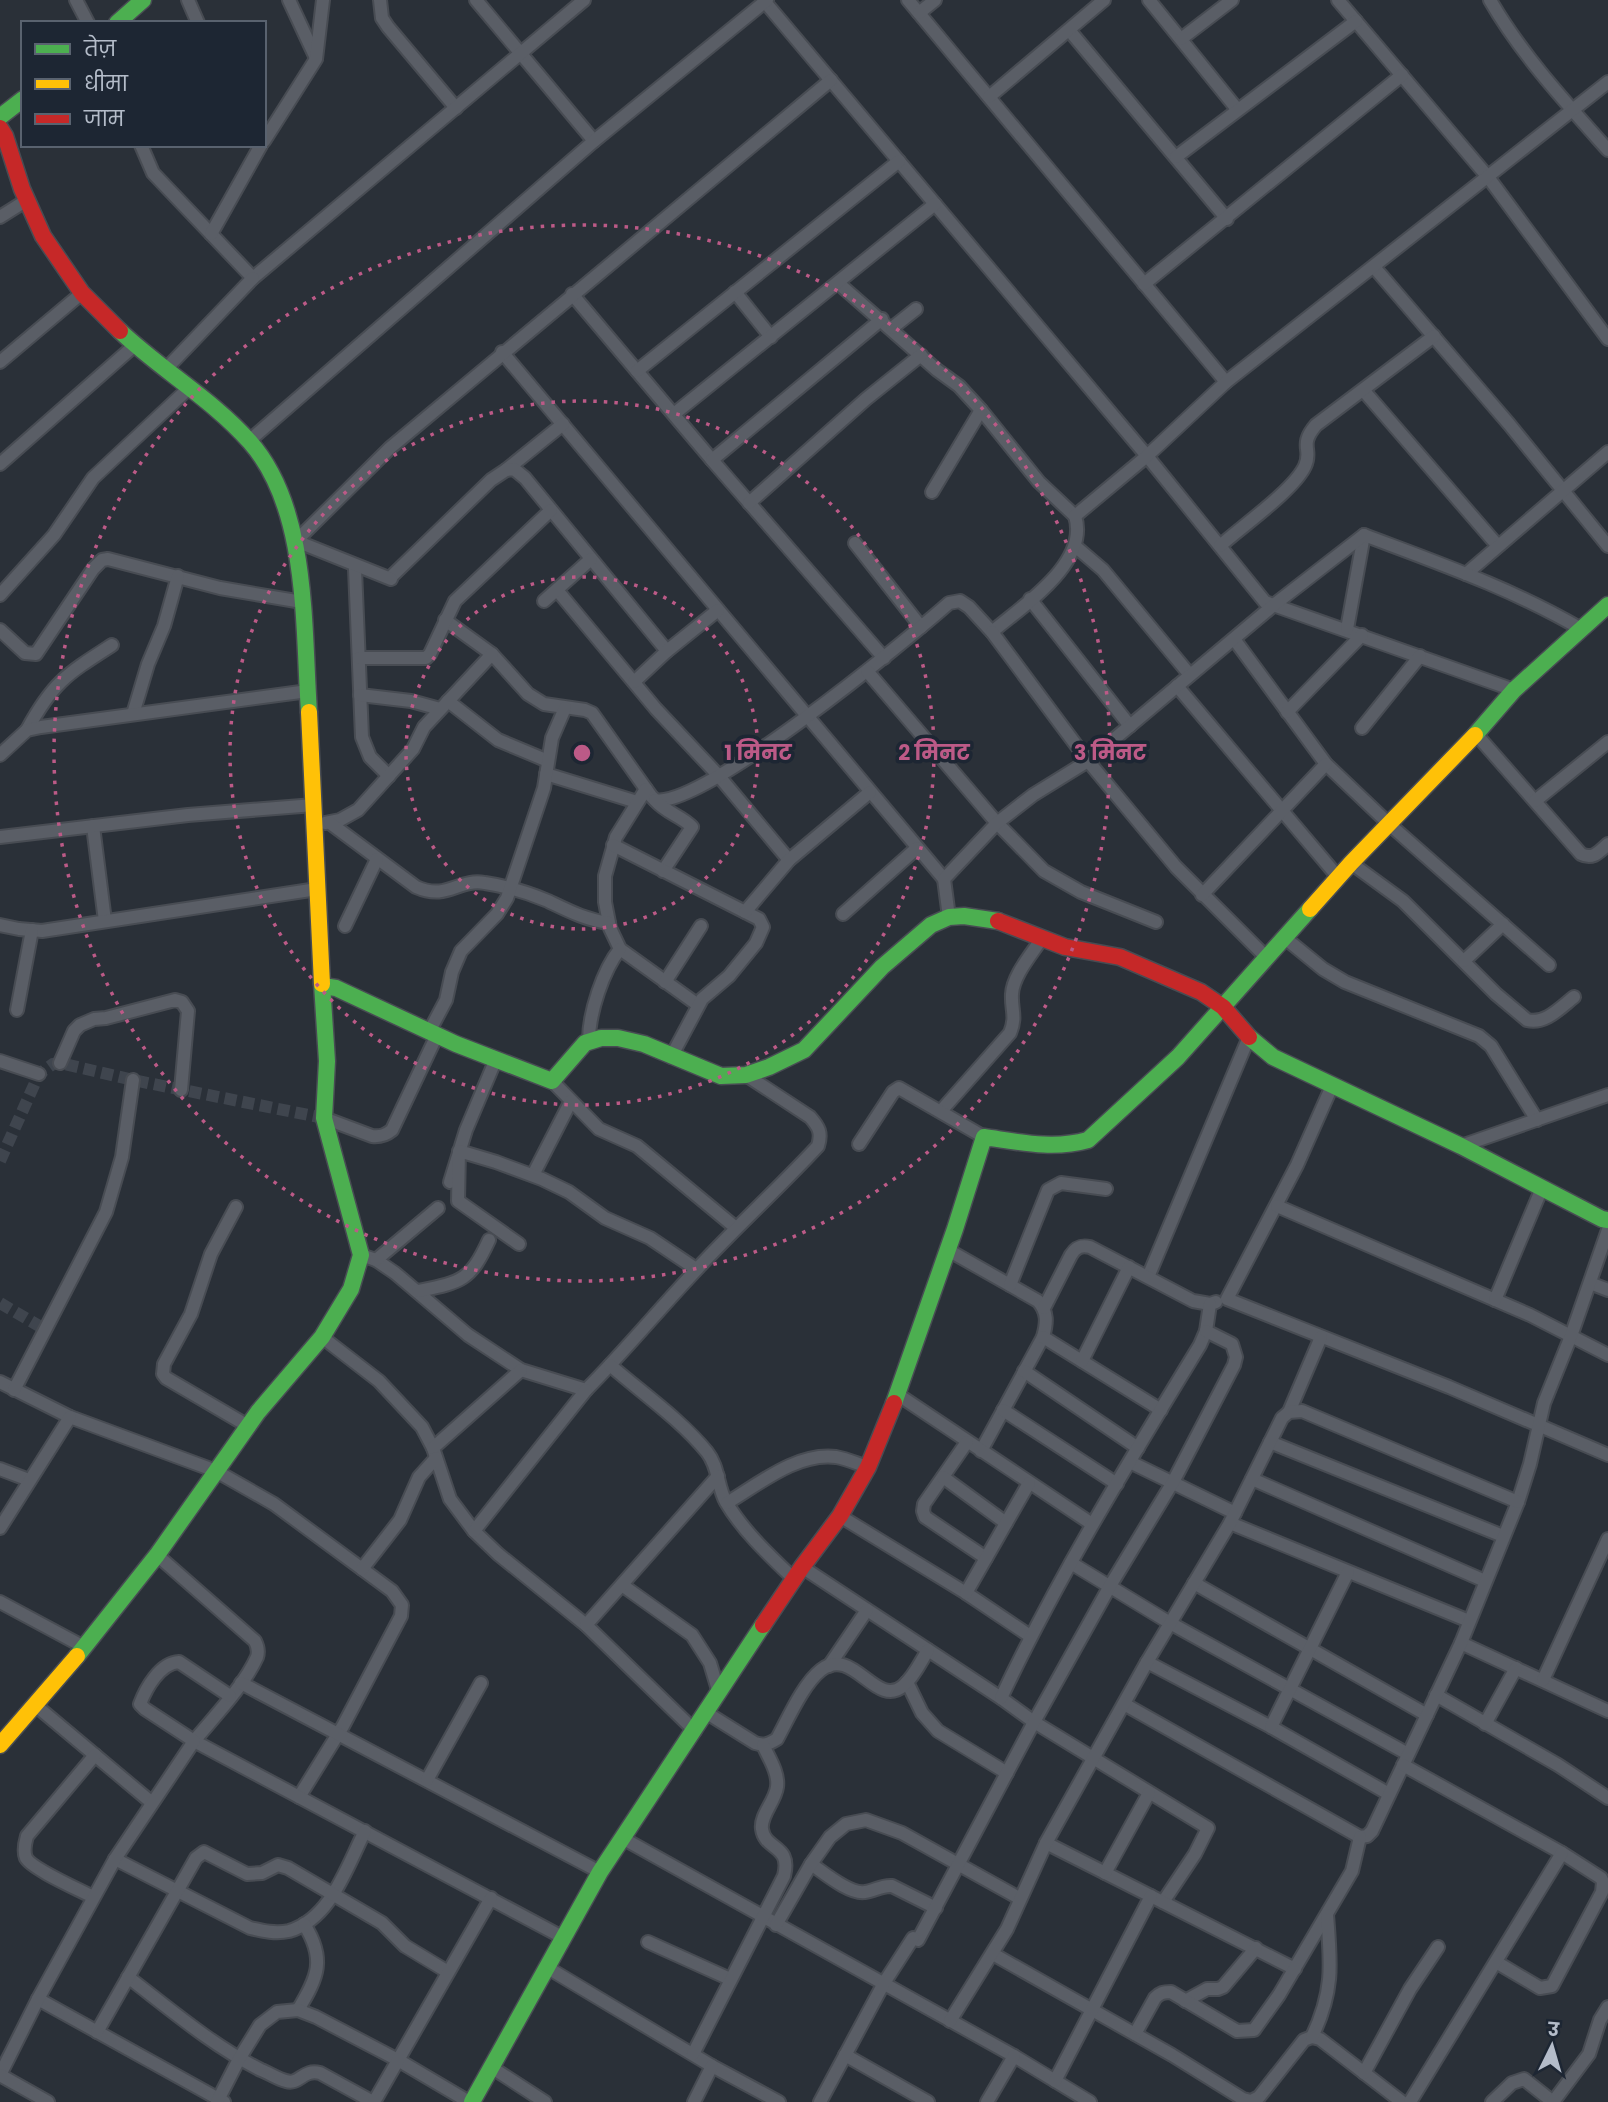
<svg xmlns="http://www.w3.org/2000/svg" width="1608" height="2102" viewBox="0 0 1608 2102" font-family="Poppins,'Noto Sans Devanagari',sans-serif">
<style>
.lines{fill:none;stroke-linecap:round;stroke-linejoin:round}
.street-tunnel{stroke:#3f454e;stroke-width:12;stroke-dasharray:12 6;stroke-linecap:butt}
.street-casing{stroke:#484c53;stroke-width:16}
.fast-casing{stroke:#484c53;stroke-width:19}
.slow-casing{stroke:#484c53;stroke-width:19}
.jam-casing{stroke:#484c53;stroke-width:19}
.street{stroke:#5a5e66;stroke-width:12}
.fast{stroke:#4caf50;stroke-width:16}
.slow{stroke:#ffc107;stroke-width:16}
.jam{stroke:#c62828;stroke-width:16}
.ring{fill:none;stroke:#bc5a87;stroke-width:3.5;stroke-dasharray:3.5 7}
.centre{fill:#bc5a87;stroke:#1d2633;stroke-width:3.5}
.ring-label{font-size:21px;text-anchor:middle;font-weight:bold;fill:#bc5a87;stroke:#1d2633;stroke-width:7;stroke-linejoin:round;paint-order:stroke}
</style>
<rect width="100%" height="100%" fill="#2a3038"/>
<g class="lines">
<g class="street-tunnel">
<polyline points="0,1161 39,1074 53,1064 60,1063 133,1080 324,1118"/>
<polyline points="0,1303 46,1330"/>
</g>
<defs>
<g id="street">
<polyline points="76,0 88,23"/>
<polyline points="188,0 198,23"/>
<polyline points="289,0 316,58"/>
<polyline points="380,0 382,18 388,27 456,108"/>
<polyline points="476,0 594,141"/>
<polyline points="908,0 1226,382"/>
<polyline points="1149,0 1237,109"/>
<polyline points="1338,0 1488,177 1608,339"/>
<path d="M1490,0C1521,54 1566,103 1608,150"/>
<polyline points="765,2 1147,456 1265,602 1514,690"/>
<polyline points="919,13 935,0"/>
<polyline points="1069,30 1227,219"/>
<polyline points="1181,39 1232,0"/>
<polyline points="989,97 1104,0"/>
<polyline points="264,141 316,59 323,0"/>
<polyline points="141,145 153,173 253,278 584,0"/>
<polyline points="1176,157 1356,21"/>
<polyline points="0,217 27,200"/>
<polyline points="211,234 261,145"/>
<polyline points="1374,267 1509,424 1608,546"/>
<polyline points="838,283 937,370 959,386 981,410 1039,482 1075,516"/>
<polyline points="1144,284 1402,75"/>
<polyline points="735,292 771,337"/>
<polyline points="572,294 712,460"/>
<polyline points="882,319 712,460 884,658"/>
<polyline points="892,328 916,309"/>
<polyline points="502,352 944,879"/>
<polyline points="0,362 82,293"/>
<polyline points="166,369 253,278"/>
<polyline points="637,371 899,161"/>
<polyline points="1364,391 1498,546"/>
<polyline points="674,414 935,204"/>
<polyline points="249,441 594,141 767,0"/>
<polyline points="0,464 135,345"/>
<polyline points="506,470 563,424"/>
<polyline points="932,492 981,410"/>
<polyline points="749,503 866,399 921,355"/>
<polyline points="855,543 921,627"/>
<polyline points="1075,546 1103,570 1190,675"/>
<path d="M1220,546C1241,527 1294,490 1305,466C1313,449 1298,446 1316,425L1434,336"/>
<polyline points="355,569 362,737 370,757 389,776"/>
<polyline points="1466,574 1608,452"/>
<polyline points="393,575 491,480 506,470 514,469 525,478 667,651"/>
<polyline points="391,579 296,541 390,448 831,80"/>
<polyline points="557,590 656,709 718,775 789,860"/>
<polyline points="0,595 54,535 93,478 189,388"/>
<polyline points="1030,599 1130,726"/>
<polyline points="544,601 591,559"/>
<path d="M445,620L492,654L528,694L544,704L585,710L592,713L651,796L655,800C702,809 907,640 949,603L960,601L969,607L992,632C1022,606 1090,563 1075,516L1147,456L1226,382L1608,82"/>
<polyline points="1347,629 1364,535"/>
<polyline points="0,630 25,653 36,654 93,569 102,560 108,559 220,588 302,602"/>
<polyline points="992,632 1088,761 1176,867 1267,958"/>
<polyline points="1234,639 1326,764 1388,823 1549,965"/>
<polyline points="359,658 426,658 430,654 455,601 551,510"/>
<polyline points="867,671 997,823 1044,871 1081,892 1156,922"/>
<polyline points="634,682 667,651 718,610"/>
<polyline points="1177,686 1338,877"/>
<polyline points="360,695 411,701 440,709"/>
<polyline points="448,701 498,740 548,761"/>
<polyline points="1287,712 1362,635"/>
<polyline points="133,714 148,664 164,626 178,576"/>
<polyline points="1362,728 1420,656"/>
<path d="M27,730C53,682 67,674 112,645"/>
<path d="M1476,734L1581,854C1593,860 1599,852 1608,844"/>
<polyline points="0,755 27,730 41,727 308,691"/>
<polyline points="546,774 637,802"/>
<polyline points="646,789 616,837 605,876 605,902 610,928 620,949 698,1005"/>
<path d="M655,800C666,813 682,816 692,827L663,871"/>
<polyline points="1535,801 1608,742"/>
<polyline points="325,823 340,820 358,810 413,749 424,727 492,654"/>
<path d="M330,823L416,887C448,901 458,878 485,883C505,886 529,893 548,901C569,911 586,920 609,923"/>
<polyline points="93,826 105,921"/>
<polyline points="0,837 188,815 314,805"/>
<polyline points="613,845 759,919 763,927 756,943 729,976 702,999 671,1057"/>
<path d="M1351,863L1403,901L1496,994L1527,1020C1545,1025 1561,1007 1574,997"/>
<polyline points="1202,895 1326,764"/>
<polyline points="745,912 789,860 870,792"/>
<polyline points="843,914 917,848"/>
<path d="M949,917L944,879L997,823L1033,795L1088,761L1275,604L1364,535C1438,563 1513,589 1581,629"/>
<polyline points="0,925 19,929 42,931 317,889"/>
<polyline points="345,926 377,859"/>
<polyline points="1285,938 1323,969 1345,982 1479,1036 1491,1046 1537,1120"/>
<polyline points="1464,961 1503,924"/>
<polyline points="665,982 701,926"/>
<polyline points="17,1010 32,930"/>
<polyline points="429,1032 446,1000 452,972 461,951 497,914 507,898 544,788 552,738 565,708"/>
<path d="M589,1040C589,1013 603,970 620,949"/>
<polyline points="0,1061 39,1074"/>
<polyline points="60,1063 74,1031 80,1025 94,1019 106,1018 175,1000 182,1002 188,1011 181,1090"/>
<polyline points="552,1081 599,1129 637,1146 736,1228"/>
<polyline points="1332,1086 1297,1165 1227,1299 1449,1387 1608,1455"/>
<path d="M941,1111L1010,1033C1017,1016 1011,1010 1012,994C1013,975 1032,954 1042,938"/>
<path d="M324,1118L372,1136C381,1137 386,1135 392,1130L437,1035"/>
<polyline points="859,1144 893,1092 899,1088 984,1137"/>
<polyline points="1461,1146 1608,1095"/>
<polyline points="533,1175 571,1101"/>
<polyline points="450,1182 466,1130 496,1059"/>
<polyline points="1277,1206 1530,1315 1608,1355"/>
<polyline points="236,1207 211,1254 191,1314 164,1364 163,1374 166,1378 248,1426"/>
<polyline points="519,1244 458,1201 459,1151 496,1162 542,1179 569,1192 605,1218 650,1238 696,1269"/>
<path d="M948,1250L1038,1301C1048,1312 1047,1323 1043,1337L981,1451"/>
<path d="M361,1255L376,1260L395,1273L468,1335L521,1370L586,1390C625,1351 660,1308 698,1268C737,1226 779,1188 818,1146C822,1133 819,1127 810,1117L746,1075"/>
<polyline points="376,1260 438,1208"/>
<polyline points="1148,1277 1249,1037"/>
<polyline points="1590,1283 1608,1290"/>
<polyline points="1010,1285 1048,1190 1061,1183 1106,1189"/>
<path d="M418,1291C462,1282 470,1281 489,1240"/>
<polyline points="1495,1300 1542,1188"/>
<path d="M1044,1308L1071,1255C1076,1247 1081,1245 1090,1247L1193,1301L1210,1304L1216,1302"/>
<polyline points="322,1337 379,1381 422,1427 433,1448 450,1499 474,1531 498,1554 586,1625 695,1731"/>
<polyline points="1043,1337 1161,1410"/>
<polyline points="1082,1361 1129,1267"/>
<path d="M610,1365C642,1393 680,1419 707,1452C719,1467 717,1486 726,1502C743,1531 770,1556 794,1579"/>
<polyline points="1024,1371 1138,1448"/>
<polyline points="0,1382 70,1417 216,1471 274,1504 392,1591 402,1605 401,1616 343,1726 299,1797"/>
<polyline points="14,1390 106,1212 122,1157 133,1080"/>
<polyline points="897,1394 1092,1524"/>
<polyline points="1003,1410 1117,1484"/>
<polyline points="1289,1412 1321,1337"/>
<polyline points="967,1442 924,1504 923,1511 925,1517 986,1558"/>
<polyline points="1270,1442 1503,1536"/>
<polyline points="433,1448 521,1370"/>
<polyline points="1130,1462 1235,1513"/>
<polyline points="0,1469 29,1480"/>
<polyline points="943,1477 1006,1523"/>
<polyline points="1252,1479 1485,1581"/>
<path d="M727,1503C759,1484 797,1452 836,1457C847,1459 858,1464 868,1467"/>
<polyline points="840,1516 966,1593 1030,1636"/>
<polyline points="1230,1523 1469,1621"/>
<polyline points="0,1528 70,1417"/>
<polyline points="474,1531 586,1390"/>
<path d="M157,1555L255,1641C258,1647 259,1651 257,1657C244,1686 214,1717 194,1741L564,1938"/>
<polyline points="1071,1563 1170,1623 1408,1754"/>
<polyline points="802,1567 1001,1698 1034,1722 1208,1828 1195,1854 1163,1902"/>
<polyline points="362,1569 400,1520 419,1477 436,1458"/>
<polyline points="1194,1583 1427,1715"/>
<polyline points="622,1585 692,1635 710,1663 719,1693"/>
<polyline points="966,1593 1029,1483"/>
<polyline points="0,1602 84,1647"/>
<polyline points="586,1625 718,1476"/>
<polyline points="1461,1643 1608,1711"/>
<polyline points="1147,1662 1271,1727 1389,1794"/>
<polyline points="829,1666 867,1610"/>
<polyline points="1543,1680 1608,1539"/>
<polyline points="907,1682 922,1713 938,1731 1007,1773"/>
<polyline points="241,1683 600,1872"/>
<polyline points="1436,1695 1558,1765 1608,1798"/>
<path d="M1001,1698C1059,1575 1130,1460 1200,1345L1206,1331L1210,1304"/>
<polyline points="34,1704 151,1802"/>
<polyline points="1124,1704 1360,1837 1367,1836 1372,1831 1461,1643 1518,1502 1530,1464 1544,1403 1571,1336 1608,1230"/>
<path d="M707,1713L755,1743C764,1746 769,1744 777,1739C788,1719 803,1684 821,1670C853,1645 876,1709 903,1686C914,1677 921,1661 928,1650"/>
<polyline points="1485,1724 1516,1668"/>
<polyline points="1271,1727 1348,1572"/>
<polyline points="1403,1765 1562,1853 1601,1878 1603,1882 1602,1892 1552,1986 1540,1988 1496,1962"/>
<polyline points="427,1780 481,1683"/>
<polyline points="624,1839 1014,2056 1090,2102"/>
<polyline points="1046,1843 1295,1969"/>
<path d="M115,1859L250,1928C263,1931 276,1934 289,1931C331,1919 347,1866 365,1831"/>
<path d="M811,1864C823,1872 850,1895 865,1892C875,1891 881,1885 892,1886L936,1908"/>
<polyline points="1105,1873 1149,1793"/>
<path d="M93,1897C80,1890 32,1869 26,1858C23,1851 25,1843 27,1836L95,1755"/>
<polyline points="776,1925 811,1864 830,1837 846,1824 866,1820 902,1833 1019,1898"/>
<polyline points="918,1940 1034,1722 1110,1586 1173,1482 1234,1365 1236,1357 1232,1344 1206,1331"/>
<polyline points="648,1942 730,1979"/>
<polyline points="993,1954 1172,2055 1243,2099 1251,2101 1259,2097 1304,2040 1312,2037 1320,2039 1402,2102"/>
<polyline points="548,1968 712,2066 779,2102"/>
<path d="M128,1977C171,2010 213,2046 261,2070C269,2073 278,2079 286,2081C300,2085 302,2069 320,2073L373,2102"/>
<polyline points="38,1999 224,2102"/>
<polyline points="1185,2001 1207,1989 1218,1989 1223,1987 1256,1948"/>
<path d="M298,2010C318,1977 326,1959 304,1924"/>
<polyline points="950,2021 1007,1929 1046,1843 1147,1662 1230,1523 1282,1418 1289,1412 1302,1411 1518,1502"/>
<polyline points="97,2032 196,1858 204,1852 247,1874 262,1873 278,1865 288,1868 382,1923 405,1946 448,1972"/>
<path d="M1135,2034L1155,1998C1160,1993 1163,1992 1171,1992L1237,2031L1254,2030L1279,1995L1352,1871L1360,1837"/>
<path d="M1312,2037C1334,1991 1331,1964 1327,1915"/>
<path d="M693,2054L784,1876C792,1844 765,1851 762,1829C760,1815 775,1802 777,1787C779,1773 769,1758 763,1745"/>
<polyline points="845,2055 928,2102"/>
<polyline points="491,2067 545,2102"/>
<polyline points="1364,2073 1410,1989 1438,1947"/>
<path d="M0,2075L38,1999L115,1859L194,1741L145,1709L140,1704C146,1688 160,1663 179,1662L230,1696"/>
<polyline points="0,2075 48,2102"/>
<polyline points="1055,2081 1151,1896"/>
<polyline points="217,2102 239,2059 260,2025 277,2012 298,2010 316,2017 398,2060 469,2102"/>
<polyline points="374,2102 491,1898"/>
<polyline points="694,2102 712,2066"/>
<polyline points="820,2102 884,1983 913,1938"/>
<polyline points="987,2102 1014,2056"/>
<polyline points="1410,2102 1562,1853"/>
<polyline points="1492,2102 1512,2083 1524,2079 1553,2102"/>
<polyline points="1553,2102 1589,2054 1600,2020 1608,2007"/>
</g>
<g id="fast">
<polyline points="117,23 143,0"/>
<polyline points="0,117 23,99"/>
<path d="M120,331C161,370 212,399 250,442C309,509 303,627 309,712"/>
<polyline points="1475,735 1514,690 1608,605"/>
<polyline points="323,986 336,988 456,1044 552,1081 585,1043 601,1038 618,1038 644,1044 721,1076 746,1075 769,1067 804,1050 882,967 931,925 949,917 964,916 998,921"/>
<polyline points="1249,1037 1273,1057 1461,1146 1602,1219 1608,1220"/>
<path d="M894,1403L955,1229L984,1137C1019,1142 1053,1150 1088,1140L1178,1057L1310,909"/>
<polyline points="77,1656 157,1555 258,1412 322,1337 351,1289 361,1255 324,1118 327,1061 322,984"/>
<polyline points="472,2102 600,1872 763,1625"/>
</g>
<g id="slow">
<polyline points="309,712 322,984"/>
<polyline points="1310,909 1351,863 1475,735"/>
<polyline points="0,1745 77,1656"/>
</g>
<g id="jam">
<polyline points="0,128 5,136 22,189 43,236 82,293 120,331"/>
<polyline points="998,921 1065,947 1120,957 1201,992 1223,1007 1249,1037"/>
<polyline points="763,1625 802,1567 840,1516 868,1467 894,1403"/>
</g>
</defs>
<use href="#street" class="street-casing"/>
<use href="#fast" class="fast-casing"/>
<use href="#slow" class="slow-casing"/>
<use href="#jam" class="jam-casing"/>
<use href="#street" class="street"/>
<use href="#fast" class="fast"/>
<use href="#slow" class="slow"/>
<use href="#jam" class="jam"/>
</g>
<g class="ring">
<circle cx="582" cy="753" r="176"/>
<circle cx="582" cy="753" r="352"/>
<circle cx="582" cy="753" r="528"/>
</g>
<circle cx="582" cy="753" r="10" class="centre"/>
<g class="ring-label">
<text x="758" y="760">1 मिनट</text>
<text x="934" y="760">2 मिनट</text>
<text x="1110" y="760">3 मिनट</text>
</g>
<rect x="21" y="21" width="245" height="126" fill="#1d2633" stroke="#59626f" stroke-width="2"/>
<rect x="35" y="44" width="35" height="10" fill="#4caf50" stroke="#59626f" stroke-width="2"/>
<text x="84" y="56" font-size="21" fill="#b4bcc9">तेज़</text>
<rect x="35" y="79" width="35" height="10" fill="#ffc107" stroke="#59626f" stroke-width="2"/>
<text x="84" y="91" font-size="21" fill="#b4bcc9">धीमा</text>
<rect x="35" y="114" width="35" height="10" fill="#c62828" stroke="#59626f" stroke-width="2"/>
<text x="84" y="126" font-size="21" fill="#b4bcc9">जाम</text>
<g transform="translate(1552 2046) rotate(5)" stroke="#1d2633" stroke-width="5" paint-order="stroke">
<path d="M0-5L12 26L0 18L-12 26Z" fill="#b4bcc9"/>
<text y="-10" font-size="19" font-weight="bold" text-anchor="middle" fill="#b4bcc9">उ</text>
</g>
</svg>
